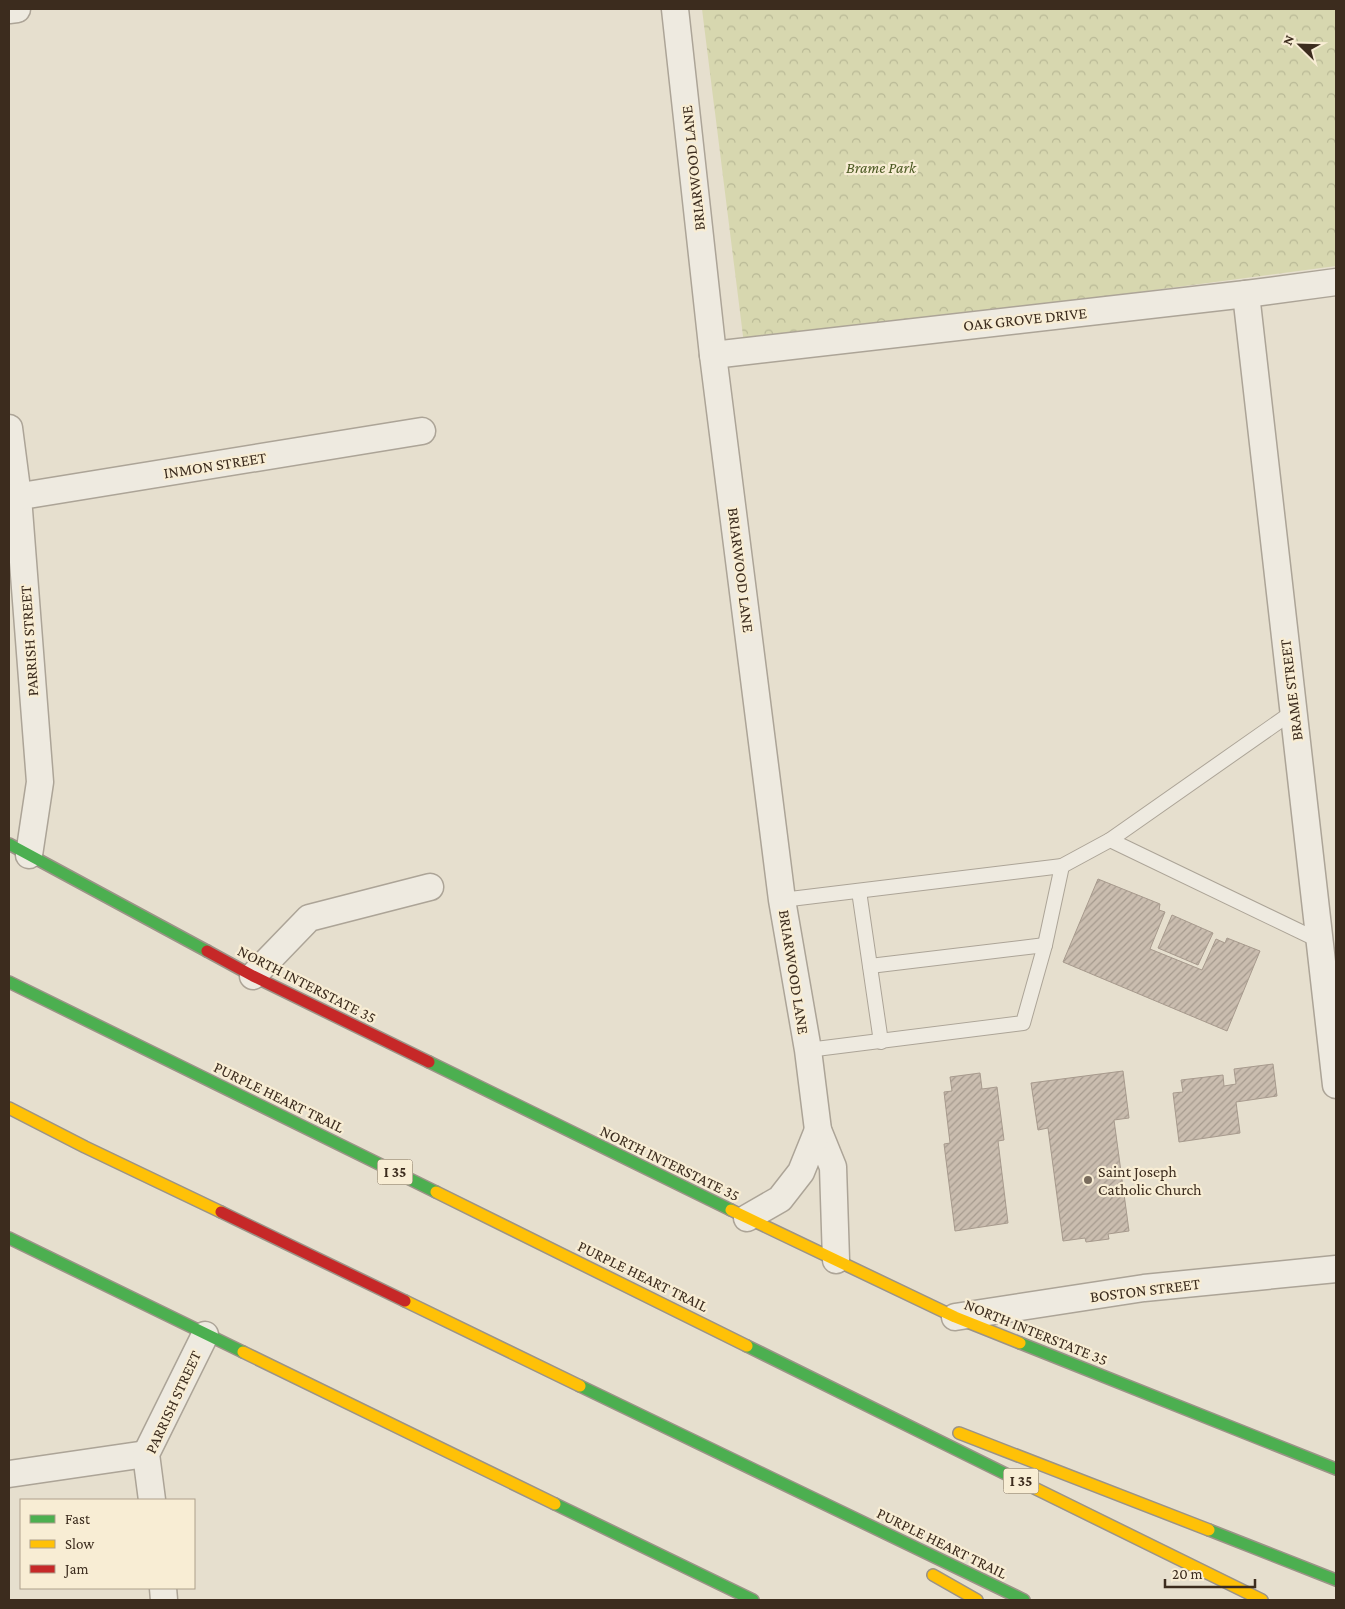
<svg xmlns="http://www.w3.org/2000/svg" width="1345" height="1609" viewBox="0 0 1345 1609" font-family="'Crimson Pro',serif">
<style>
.forest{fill:url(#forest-crowns)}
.building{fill:url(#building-hatch);stroke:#a79a8d}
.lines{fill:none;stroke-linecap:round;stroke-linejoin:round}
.lane-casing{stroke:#aca497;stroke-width:16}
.street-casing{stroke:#aca497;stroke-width:29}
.fast-casing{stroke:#9b9387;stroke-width:14}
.slow-casing{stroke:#9b9387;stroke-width:14}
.jam-casing{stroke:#9b9387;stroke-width:14}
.lane{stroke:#eeeae0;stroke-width:14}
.street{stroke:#eeeae0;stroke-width:26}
.fast{stroke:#4caf50;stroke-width:11}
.slow{stroke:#ffc107;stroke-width:11}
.jam{stroke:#c62828;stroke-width:11}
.poi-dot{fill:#786b5c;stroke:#f8edd4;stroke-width:2}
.labels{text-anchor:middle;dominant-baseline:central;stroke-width:4.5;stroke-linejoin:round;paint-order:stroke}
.shield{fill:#f8edd4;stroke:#746655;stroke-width:1}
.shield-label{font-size:15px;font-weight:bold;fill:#3c2c1e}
.park-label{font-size:16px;font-style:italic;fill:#4c5a23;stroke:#f8edd4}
.street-label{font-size:16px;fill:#3c2c1e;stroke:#f8edd4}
.poi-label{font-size:16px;fill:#3c2c1e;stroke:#f8edd4;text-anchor:start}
</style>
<defs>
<pattern id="forest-crowns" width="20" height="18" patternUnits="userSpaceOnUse" patternTransform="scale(1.25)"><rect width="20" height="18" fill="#d7d7af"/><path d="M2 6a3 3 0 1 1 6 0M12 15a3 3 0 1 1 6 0" fill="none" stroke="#b9b996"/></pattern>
<pattern id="building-hatch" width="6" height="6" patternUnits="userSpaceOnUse" patternTransform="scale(1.25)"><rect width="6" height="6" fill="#cabdaf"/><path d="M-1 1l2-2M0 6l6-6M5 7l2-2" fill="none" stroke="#a59a8e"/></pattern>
</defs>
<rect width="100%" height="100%" fill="#e6dfce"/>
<polygon class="forest" points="702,9 1336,9 1336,266 744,344"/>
<g class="building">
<polygon points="1098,879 1160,904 1159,910 1165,912 1150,949 1202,970 1216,939 1225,943 1227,938 1260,951 1227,1031 1063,962"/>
<polygon points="1172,915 1213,933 1198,965 1158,948"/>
<polygon points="1273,1064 1277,1096 1236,1102 1240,1133 1179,1142 1173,1093 1183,1092 1181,1080 1223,1075 1224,1086 1236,1084 1234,1069"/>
<polygon points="1123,1071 1129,1118 1114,1120 1129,1231 1108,1234 1109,1239 1086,1242 1085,1238 1063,1241 1048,1128 1038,1130 1031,1083"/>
<polygon points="980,1073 982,1089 997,1087 1004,1140 998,1141 1008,1223 955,1231 944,1144 950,1143 944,1092 952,1091 950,1077"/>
</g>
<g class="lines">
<defs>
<g id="lane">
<polyline points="1110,840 1320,941"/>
<polyline points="859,891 881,1042"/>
<polyline points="782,900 1062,866 1110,840 1294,711"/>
<polyline points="870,966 1045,945"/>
<polyline points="808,1050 1023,1023 1045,945 1062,866"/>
</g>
<g id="street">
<polyline points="675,9 713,355 782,900 808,1050 818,1130 833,1167 836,1260"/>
<polyline points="9,10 17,9"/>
<polyline points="1246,294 1336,1085"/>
<polyline points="713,355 1246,294 1336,282"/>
<polyline points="9,428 18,497 40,782 29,855"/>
<polyline points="9,498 422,431"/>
<polyline points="253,976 309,918 430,887"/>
<polyline points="747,1218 780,1199 801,1172 818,1130"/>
<polyline points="955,1317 1144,1288 1336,1269"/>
<polyline points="9,1474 146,1454"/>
<polyline points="152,1500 146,1454 205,1335"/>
<polyline points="163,1588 164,1600"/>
</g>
<g id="fast">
<polyline points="9,844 207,951"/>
<polyline points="9,982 436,1192"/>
<polyline points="429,1062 731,1210"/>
<polyline points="9,1238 243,1352"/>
<polyline points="1020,1343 1336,1469"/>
<polyline points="747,1346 1020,1481"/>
<polyline points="580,1386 1024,1600"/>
<polyline points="555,1504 753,1600"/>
<polyline points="1209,1530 1336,1580"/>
</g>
<g id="slow">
<polyline points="9,1108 85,1147 221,1212"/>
<polyline points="436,1192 747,1346"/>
<polyline points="731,1210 955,1317 1020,1343"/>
<polyline points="405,1301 580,1386"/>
<polyline points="243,1352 555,1504"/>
<polyline points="959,1433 1209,1530"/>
<polyline points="1020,1481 1262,1600"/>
<polyline points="933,1575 977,1600"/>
</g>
<g id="jam">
<polyline points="207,951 253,976 429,1062"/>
<polyline points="221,1212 405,1301"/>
</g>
</defs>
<use href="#lane" class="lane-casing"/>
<use href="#street" class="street-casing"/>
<use href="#fast" class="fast-casing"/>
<use href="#slow" class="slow-casing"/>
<use href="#jam" class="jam-casing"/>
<use href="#lane" class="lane"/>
<use href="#street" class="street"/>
<use href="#fast" class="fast"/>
<use href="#slow" class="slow"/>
<use href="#jam" class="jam"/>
</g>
<circle class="poi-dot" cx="1088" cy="1180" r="5"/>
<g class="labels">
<g class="shield">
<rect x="377.5" y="1159.5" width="35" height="25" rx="4"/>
<rect x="1003.5" y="1468.5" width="35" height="25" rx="4"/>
</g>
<g class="shield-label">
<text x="395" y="1172">I 35</text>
<text x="1021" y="1481">I 35</text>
</g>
<g class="park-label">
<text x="881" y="167">Brame Park</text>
</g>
<g class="street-label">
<text transform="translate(693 168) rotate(-96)">BRIARWOOD LANE</text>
<text transform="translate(1025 319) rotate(-6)">OAK GROVE DRIVE</text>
<text transform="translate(215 465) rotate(-9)">INMON STREET</text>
<text transform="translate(741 570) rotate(83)">BRIARWOOD LANE</text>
<text transform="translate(29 641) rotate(-94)">PARRISH STREET</text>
<text transform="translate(1291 690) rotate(-97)">BRAME STREET</text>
<text transform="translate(794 972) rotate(81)">BRIARWOOD LANE</text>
<text transform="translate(307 984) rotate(27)">NORTH INTERSTATE 35</text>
<text transform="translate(279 1097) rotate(26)">PURPLE HEART TRAIL</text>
<text transform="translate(670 1163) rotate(26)">NORTH INTERSTATE 35</text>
<text transform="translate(643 1276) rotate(26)">PURPLE HEART TRAIL</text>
<text transform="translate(1145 1290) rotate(-7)">BOSTON STREET</text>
<text transform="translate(1036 1332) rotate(22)">NORTH INTERSTATE 35</text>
<text transform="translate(173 1402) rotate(-65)">PARRISH STREET</text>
<text transform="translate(942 1543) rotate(26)">PURPLE HEART TRAIL</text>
</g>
<g class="poi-label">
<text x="1098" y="1171">Saint Joseph<tspan x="1098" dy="18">Catholic Church</tspan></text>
</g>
</g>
<rect width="1345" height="1609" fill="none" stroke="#3c2c1e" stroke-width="20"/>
<rect x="20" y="1499" width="175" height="90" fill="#f8edd4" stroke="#ada08b"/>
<rect x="30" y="1515" width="25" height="8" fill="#4caf50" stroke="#ada08b"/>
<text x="65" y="1524" font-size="15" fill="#3c2c1e">Fast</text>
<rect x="30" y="1540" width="25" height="8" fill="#ffc107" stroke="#ada08b"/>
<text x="65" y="1549" font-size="15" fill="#3c2c1e">Slow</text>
<rect x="30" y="1565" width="25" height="8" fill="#c62828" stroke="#ada08b"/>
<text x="65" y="1574" font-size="15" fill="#3c2c1e">Jam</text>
<g transform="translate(1300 45) rotate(293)" stroke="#f8edd4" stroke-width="4" paint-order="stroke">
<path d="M0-4L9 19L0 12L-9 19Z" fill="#3c2c1e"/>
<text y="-8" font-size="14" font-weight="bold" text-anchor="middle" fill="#3c2c1e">N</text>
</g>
<path d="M1165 1579v8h90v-8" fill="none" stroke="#3c2c1e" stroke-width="2.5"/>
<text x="1172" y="1579" font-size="15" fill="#3c2c1e" stroke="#f8edd4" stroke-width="4" paint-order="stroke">20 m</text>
</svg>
